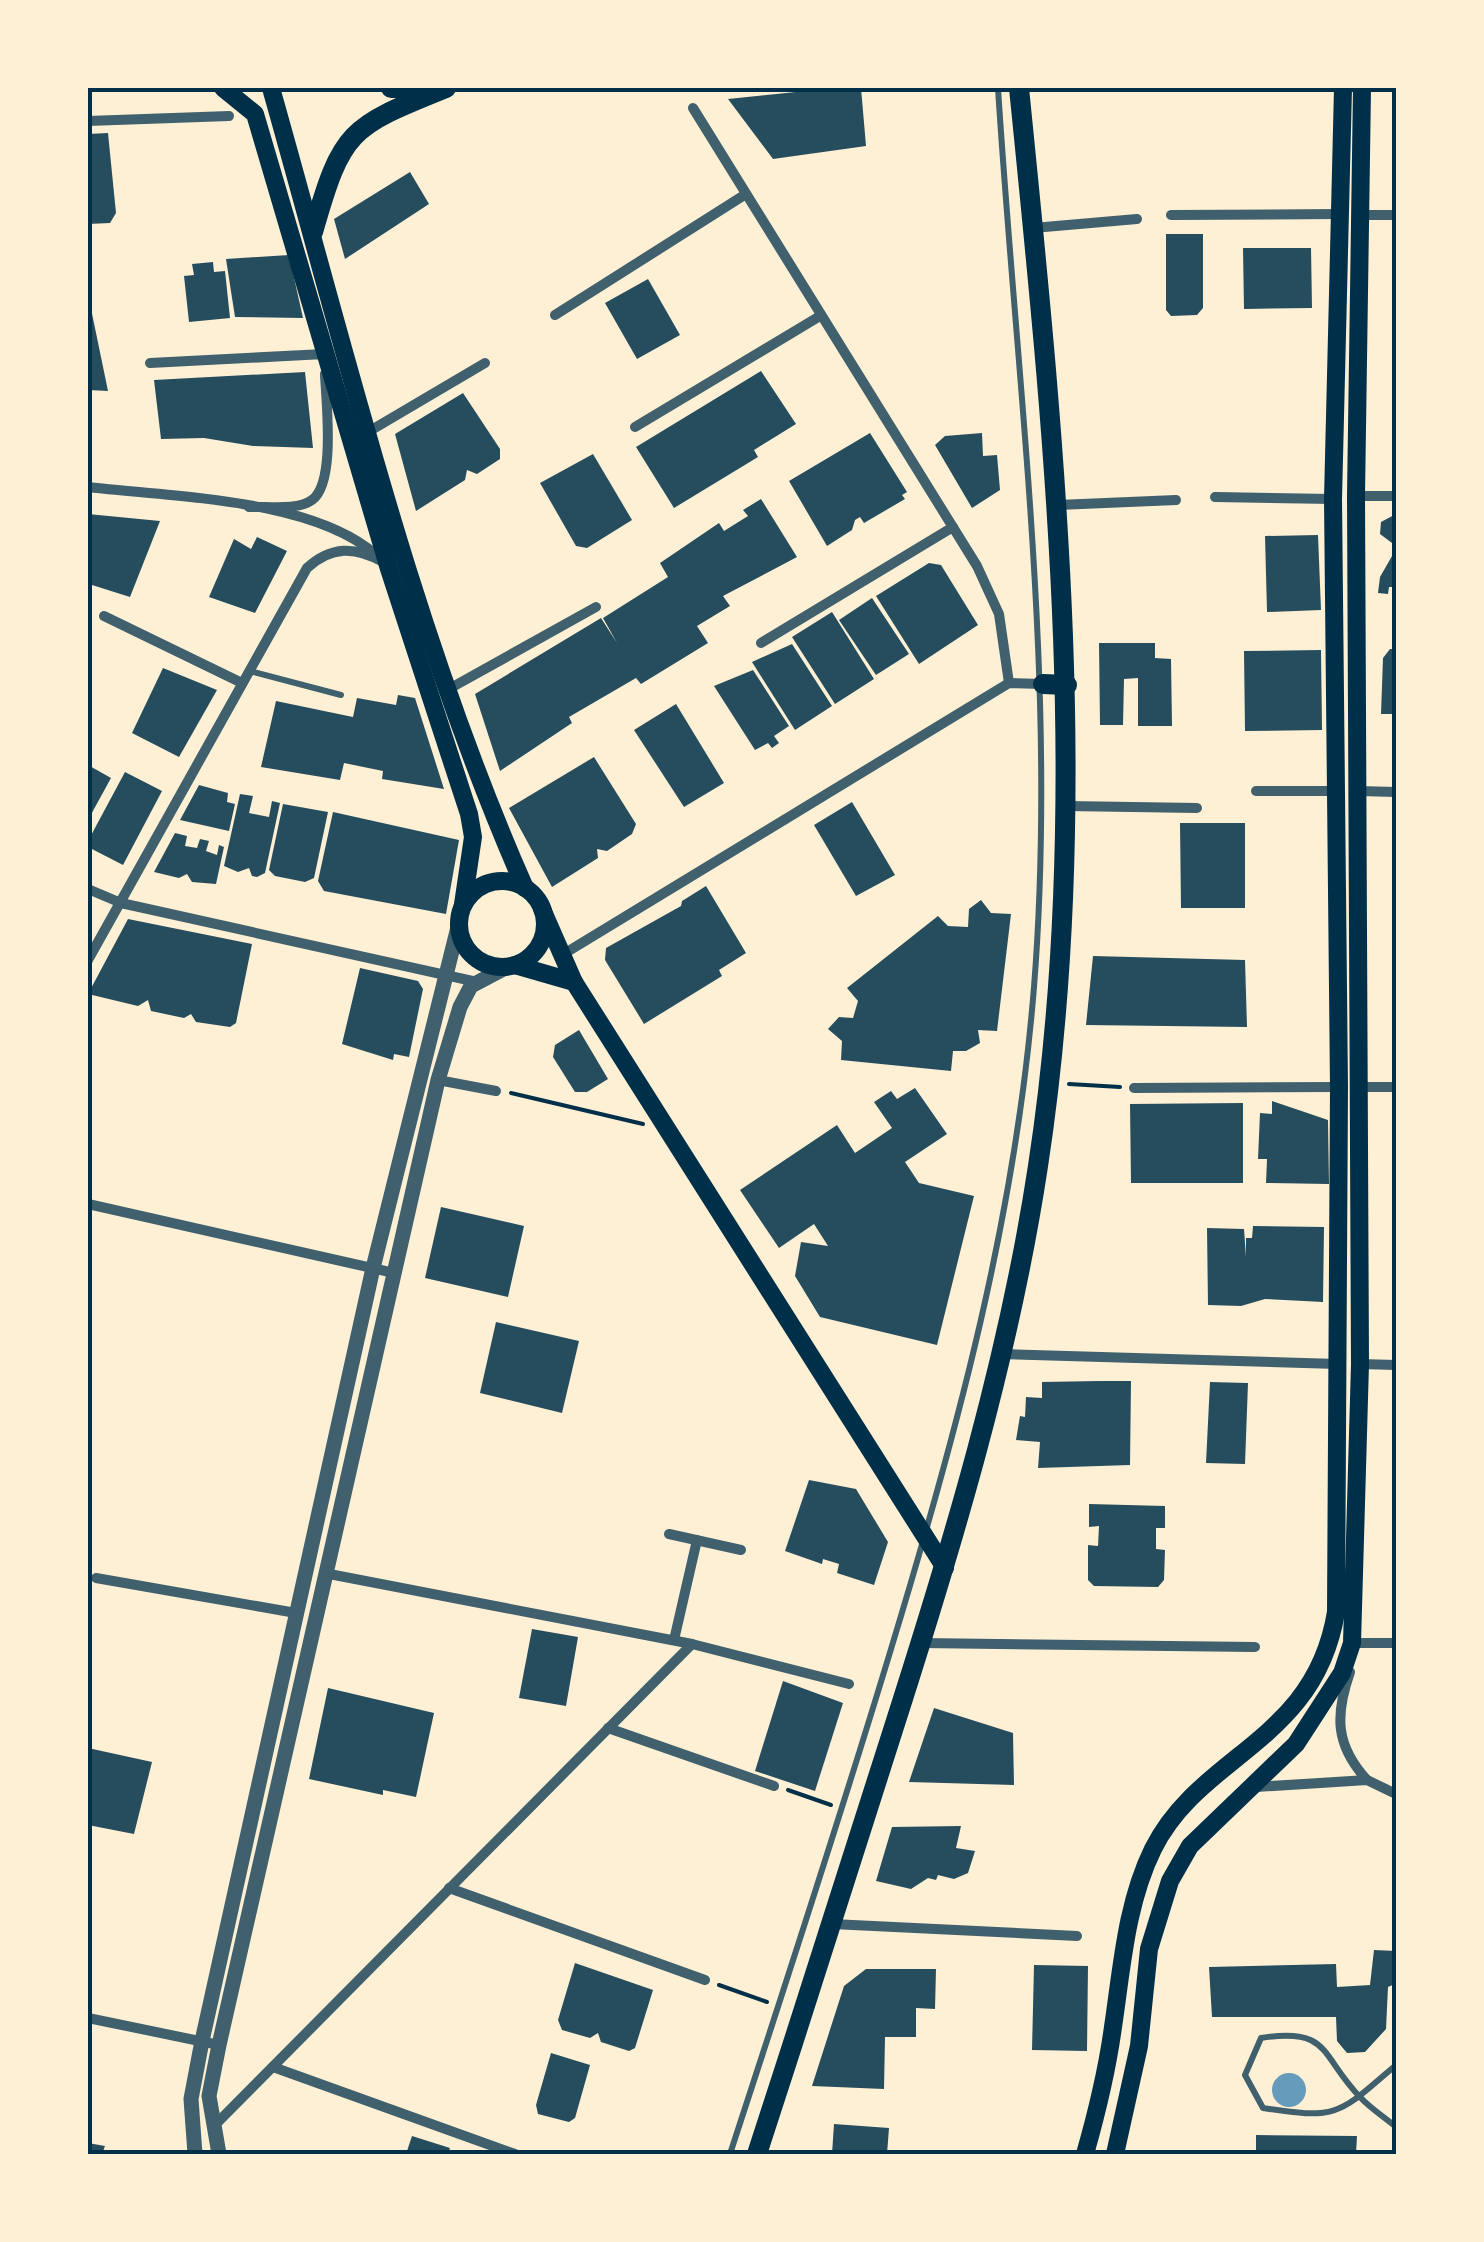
<svg xmlns="http://www.w3.org/2000/svg" width="1484" height="2242" viewBox="0 0 1484 2242" font-family="'Golos Text',sans-serif">
<style>
.water{fill:#669bbc}
.building{fill:#264d5e}
.lines{fill:none;stroke-linecap:round;stroke-linejoin:round}
.path{stroke:#003049;stroke-width:4}
.service{stroke:#3f606c;stroke-width:6}
.minor{stroke:#3f606c;stroke-width:10}
.tertiary{stroke:#3f606c;stroke-width:15}
.secondary{stroke:#003049;stroke-width:18}
.primary{stroke:#003049;stroke-width:20}
.trunk{stroke:#003049;stroke-width:20}
.neatline{fill:none;stroke:#003049;stroke-width:4}
</style>
<rect width="100%" height="100%" fill="#fdf0d5"/>
<circle class="water" cx="1289" cy="2090" r="17"/>
<g class="building">
<polygon points="834,88 861,88 866,146 773,159 728,99"/>
<polygon points="108,133 116,213 110,223 88,224 88,134"/>
<polygon points="410,172 429,204 345,259 334,219"/>
<polygon points="1166,234 1203,234 1203,308 1197,315 1171,316 1166,310"/>
<polygon points="1243,248 1311,248 1312,308 1244,309"/>
<polygon points="289,255 303,318 235,317 226,259"/>
<polygon points="213,262 214,272 225,271 230,318 189,322 184,276 194,275 192,264"/>
<polygon points="648,279 680,335 637,359 605,303"/>
<polygon points="88,299 89,299 108,391 88,390"/>
<polygon points="761,371 796,424 754,450 758,457 674,508 636,447"/>
<polygon points="305,372 313,448 253,446 204,438 161,439 154,380"/>
<polygon points="463,393 500,449 500,459 477,474 467,470 465,480 416,511 395,434"/>
<polygon points="870,433 907,492 902,495 905,499 864,523 860,517 855,520 852,530 827,546 789,481"/>
<polygon points="982,433 983,456 997,455 1000,490 972,508 935,445 945,436"/>
<polygon points="593,454 632,520 587,548 576,546 540,483"/>
<polygon points="761,499 797,557 723,596 730,606 697,626 708,643 641,684 636,678 569,717 572,723 500,771 475,694 601,618 617,643 603,618 668,577 660,563 719,523 724,531 748,516 743,510"/>
<polygon points="88,514 160,521 130,597 92,585 88,596"/>
<polygon points="1396,514 1396,546 1380,534 1381,522"/>
<polygon points="1318,535 1321,610 1267,612 1265,536"/>
<polygon points="257,537 287,551 255,613 209,597 234,539 251,549"/>
<polygon points="1396,549 1396,587 1389,587 1388,594 1378,593 1380,577"/>
<polygon points="929,563 941,565 978,625 919,664 876,596"/>
<polygon points="872,598 909,654 876,675 839,620"/>
<polygon points="832,612 874,679 835,704 792,637"/>
<polygon points="1099,643 1155,643 1155,658 1171,659 1172,726 1138,726 1138,678 1124,679 1123,725 1100,725"/>
<polygon points="792,644 832,706 795,730 752,662"/>
<polygon points="1390,649 1396,649 1396,714 1381,714 1383,658"/>
<polygon points="1321,650 1322,730 1245,731 1244,651"/>
<polygon points="163,668 217,690 179,757 132,733"/>
<polygon points="753,670 789,726 774,736 779,743 772,748 768,743 755,750 714,686"/>
<polygon points="398,695 415,698 444,789 382,779 383,771 344,763 340,780 261,767 276,701 353,717 357,698 396,705"/>
<polygon points="676,704 724,783 684,807 634,730"/>
<polygon points="594,757 636,824 632,834 607,851 597,849 598,858 552,887 509,808"/>
<polygon points="88,765 111,778 88,820"/>
<polygon points="125,772 162,791 123,865 90,848 88,841"/>
<polygon points="199,785 228,793 227,802 235,804 229,831 180,820"/>
<polygon points="240,794 253,796 249,813 269,817 272,801 280,803 265,873 257,877 252,876 249,868 238,872 224,866"/>
<polygon points="852,802 895,875 856,896 814,825"/>
<polygon points="283,804 328,812 314,878 305,882 275,876 269,870"/>
<polygon points="333,812 459,840 446,914 324,891 318,881"/>
<polygon points="1180,823 1245,823 1245,908 1181,908"/>
<polygon points="175,833 187,836 185,846 197,848 200,839 209,841 206,851 217,855 219,845 224,847 216,884 192,882 187,874 179,878 154,872"/>
<polygon points="706,886 746,953 719,970 722,976 644,1024 605,960 606,948 681,906 682,901"/>
<polygon points="981,900 991,913 1011,914 997,1031 978,1030 980,1043 966,1051 953,1051 951,1071 841,1060 842,1041 828,1029 839,1017 853,1018 858,1001 847,988 938,916 948,926 968,927 969,909"/>
<polygon points="128,919 252,944 236,1023 230,1027 196,1022 191,1014 184,1018 151,1011 148,1000 138,1006 88,994"/>
<polygon points="1093,956 1245,960 1247,1027 1086,1025"/>
<polygon points="360,968 418,981 423,989 409,1057 394,1054 393,1060 342,1044"/>
<polygon points="579,1030 608,1079 587,1092 575,1092 553,1057 555,1045"/>
<polygon points="915,1088 947,1134 905,1162 919,1183 974,1196 937,1345 820,1317 795,1276 801,1242 828,1246 814,1224 779,1248 740,1190 837,1125 855,1153 892,1128 874,1102 891,1091 897,1099"/>
<polygon points="1272,1101 1328,1120 1329,1184 1266,1183 1267,1159 1258,1159 1260,1113 1272,1114"/>
<polygon points="1243,1103 1243,1183 1131,1183 1130,1104"/>
<polygon points="441,1207 524,1226 508,1297 425,1278"/>
<polygon points="1253,1226 1324,1227 1323,1302 1265,1299 1241,1306 1208,1305 1207,1228 1244,1229 1246,1257 1246,1238 1252,1238"/>
<polygon points="496,1322 579,1341 562,1413 480,1393"/>
<polygon points="1099,1381 1131,1381 1130,1465 1038,1468 1040,1442 1016,1440 1020,1416 1025,1417 1026,1397 1042,1398 1042,1382"/>
<polygon points="1210,1382 1248,1383 1245,1464 1206,1463"/>
<polygon points="809,1480 856,1489 888,1542 874,1585 837,1573 839,1564 823,1559 822,1564 785,1551"/>
<polygon points="1089,1504 1165,1506 1165,1528 1156,1528 1156,1549 1165,1550 1164,1580 1158,1587 1094,1586 1088,1580 1088,1545 1098,1546 1099,1526 1089,1527"/>
<polygon points="532,1629 578,1637 566,1706 519,1698"/>
<polygon points="783,1681 843,1703 815,1791 755,1771"/>
<polygon points="328,1688 434,1713 416,1797 383,1790 383,1795 309,1779"/>
<polygon points="934,1708 1013,1733 1014,1785 909,1782"/>
<polygon points="88,1748 152,1762 134,1834 88,1825"/>
<polygon points="961,1826 956,1848 975,1851 968,1873 954,1879 938,1875 936,1880 928,1878 911,1889 876,1881 892,1827"/>
<polygon points="1374,1950 1396,1951 1395,1984 1388,1987 1386,2029 1365,2052 1347,2053 1337,2041 1336,2017 1212,2017 1209,1967 1336,1964 1337,1987 1370,1985"/>
<polygon points="575,1963 653,1990 635,2048 629,2051 601,2042 598,2033 590,2038 562,2030 558,2020"/>
<polygon points="1034,1965 1088,1966 1087,2051 1032,2050"/>
<polygon points="866,1969 936,1969 935,2009 916,2008 916,2037 885,2037 884,2089 812,2086 844,1986"/>
<polygon points="551,2053 590,2065 575,2118 569,2122 538,2114 536,2105"/>
<polygon points="834,2124 889,2128 887,2154 832,2154"/>
<polygon points="1256,2135 1357,2136 1356,2154 1256,2154"/>
<polygon points="412,2136 450,2148 448,2154 406,2154"/>
<polygon points="88,2143 105,2146 102,2154 88,2154"/>
</g>
<g class="lines">
<g class="path">
<polyline points="1069,1084 1120,1087"/>
<polyline points="511,1093 643,1124"/>
<polyline points="788,1790 831,1805"/>
<polyline points="719,1985 767,2002"/>
</g>
<g class="service">
<polyline points="250,671 341,695"/>
<path d="M1396,2065C1339,2114 1339,2120 1263,2108L1245,2075L1261,2038C1331,2027 1320,2056 1360,2097C1370,2108 1384,2117 1396,2127"/>
<path d="M730,2154C785,1986 840,1818 891,1649C957,1432 1016,1214 1034,987C1058,685 1017,388 998,88"/>
</g>
<g class="minor">
<polyline points="693,108 977,566 999,614 1009,683"/>
<polyline points="88,121 229,116"/>
<polyline points="1171,215 1340,214"/>
<polyline points="1359,215 1396,215"/>
<polyline points="1033,228 1137,219"/>
<polyline points="555,315 746,194"/>
<polyline points="150,363 324,354 324,357"/>
<polyline points="635,427 820,316"/>
<polyline points="368,432 485,363"/>
<path d="M88,487C170,497 310,498 375,554"/>
<polyline points="1356,496 1396,496"/>
<polyline points="1215,497 1333,499"/>
<polyline points="1058,505 1176,500"/>
<path d="M249,507C266,506 297,511 312,500C336,483 326,401 325,374"/>
<polyline points="104,616 242,683"/>
<polyline points="761,643 953,527"/>
<polyline points="447,690 596,607"/>
<polyline points="1256,791 1337,791"/>
<polyline points="1358,791 1396,792"/>
<polyline points="1067,806 1197,808"/>
<polyline points="88,889 121,903 477,982"/>
<polyline points="562,955 1009,683 1043,684"/>
<path d="M88,960L307,568C331,546 355,546 383,562"/>
<polyline points="438,1080 496,1091"/>
<polyline points="1360,1087 1396,1087"/>
<polyline points="1134,1088 1339,1087"/>
<polyline points="88,1204 394,1273"/>
<polyline points="1000,1354 1338,1364"/>
<polyline points="1360,1364 1396,1365"/>
<polyline points="669,1534 741,1550"/>
<polyline points="324,1573 692,1644 849,1684"/>
<polyline points="96,1578 296,1613"/>
<polyline points="674,1640 697,1540"/>
<polyline points="921,1643 1255,1647"/>
<polyline points="1352,1643 1396,1643"/>
<path d="M1350,1672C1335,1715 1335,1745 1367,1780"/>
<polyline points="608,1728 774,1786"/>
<polyline points="1256,1787 1367,1780 1396,1794"/>
<polyline points="449,1888 705,1980"/>
<polyline points="832,1924 1077,1936"/>
<polyline points="88,2018 219,2045"/>
<polyline points="273,2067 515,2154"/>
<polyline points="214,2126 692,1644"/>
</g>
<g class="tertiary">
<polyline points="195,2154 191,2099 202,2041 373,1268 459,923"/>
<polyline points="219,2154 209,2096 219,2045 438,1080 460,1007 471,986 507,967"/>
</g>
<g class="secondary">
<polyline points="223,88 255,114 389,569 469,814 473,837 463,904"/>
<path d="M271,88C347,356 412,632 525,888"/>
<circle cx="502" cy="924" r="43"/>
<polyline points="542,909 574,982 945,1568"/>
<polyline points="515,965 574,982"/>
<path d="M1085,2154C1097,2112 1107,2071 1113,2027C1122,1967 1126,1904 1153,1849C1200,1754 1315,1742 1336,1612L1339,1087L1333,499L1343,88"/>
<polyline points="1115,2154 1139,2046 1149,1949 1170,1881 1190,1846 1296,1744 1342,1673 1352,1643 1360,1364 1356,496 1362,88"/>
</g>
<g class="primary">
<polyline points="1043,684 1067,685"/>
<path d="M757,2154C803,2013 848,1872 893,1730C952,1546 1009,1358 1038,1166C1093,807 1055,446 1019,88"/>
</g>
<g class="trunk">
<polyline points="391,88 410,88"/>
<path d="M313,232C342,130 349,127 446,88"/>
</g>
</g>
<rect width="1484" height="2242" fill="none" stroke="#fdf0d5" stroke-width="180"/>
<rect x="90" y="90" width="1304" height="2062" class="neatline"/>
</svg>
